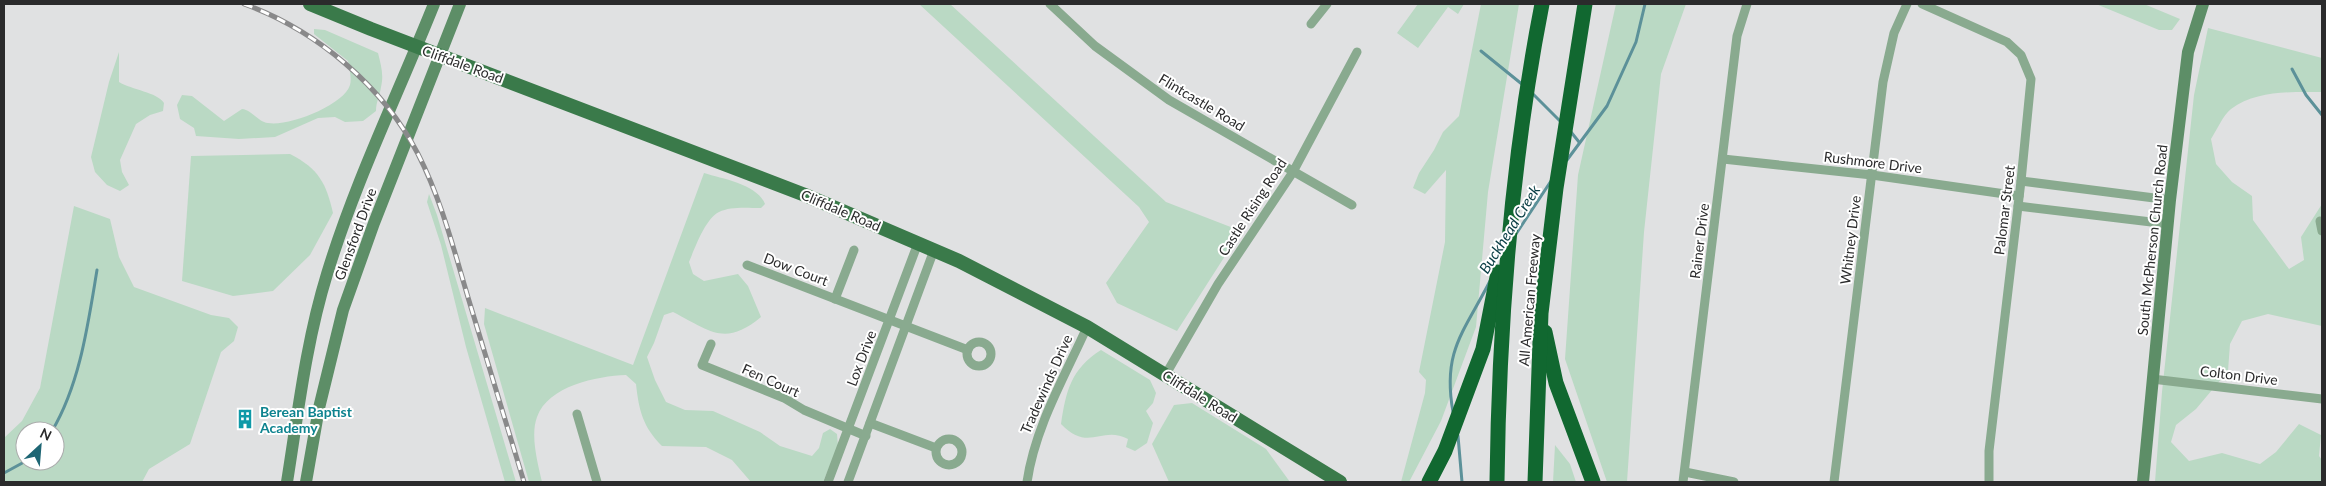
<svg xmlns="http://www.w3.org/2000/svg" width="2326" height="486" viewBox="0 0 2326 486" font-family="Lato,sans-serif">
<style>
.green{fill:#bad9c4;fill-rule:evenodd}
.lines{fill:none;stroke-linecap:round;stroke-linejoin:round}
.stream{stroke:#5c9199;stroke-width:3}
.minor{stroke:#89aa8f;stroke-width:9}
.secondary{stroke:#5d8e67;stroke-width:12}
.primary{stroke:#3a7a4a;stroke-width:14}
.motorway{stroke:#116830;stroke-width:15}
.rail-casing{stroke:#89898a;stroke-width:5}
.rail{stroke:#fff;stroke-width:3;stroke-dasharray:9;stroke-linecap:butt}
.labels{text-anchor:middle;dominant-baseline:central;stroke-width:4;stroke-linejoin:round;paint-order:stroke}
.street-label{font-size:14px;fill:#2b2b2c;stroke:#fff}
.culture-label{font-size:14px;font-weight:bold;fill:#0d838f;stroke:#fff;text-anchor:start}
.water-label{font-size:15px;font-style:italic;fill:#0d4047;stroke:#fff}
</style>
<rect width="100%" height="100%" fill="#e0e1e2"/>
<g class="green">
<polygon points="919,4 950,4 1166,202 1241,231 1177,331 1117,303 1106,283 1149,222 1139,207"/>
<polygon points="1418,4 1464,4 1458,14 1448,7 1418,48 1397,33"/>
<polygon points="1481,4 1519,4 1488,192 1476,327 1441,421 1409,482 1401,482 1425,393 1426,380 1419,372 1445,242 1446,170 1425,194 1413,188 1419,173 1434,150 1443,132 1459,116"/>
<polygon points="1616,4 1686,4 1661,74 1644,232 1627,482 1607,482 1565,359 1578,175"/>
<polygon points="2096,4 2144,4 2180,19 2172,30 2159,30"/>
<path d="M2208,28L2322,58V92C2292,92 2257,90 2231,109C2223,115 2217,130 2211,139L2216,164L2232,182L2252,196L2253,220L2289,269L2304,260L2301,237L2322,204V326L2268,314L2242,321L2230,344L2228,371L2196,409L2176,425L2171,442L2189,461L2222,453L2260,464L2276,452L2299,424L2321,435L2319,456L2322,460V482H2155L2162,392L2194,95Z"/>
<path d="M314,29L325,30L378,53C381,65 384,75 381,87C380,95 376,102 376,111L363,121L345,122L335,117L318,118L275,137L239,139L196,136L194,128L180,119L177,105L182,95L192,96L224,121L242,109C252,110 258,122 268,123C288,127 344,105 350,85C352,78 349,68 348,61L314,34Z"/>
<path d="M119,52V82C132,90 157,92 164,103L163,111L150,115L136,124L120,160L122,172L129,185L120,191L107,185L95,172L91,157L109,82Z"/>
<path d="M290,154C319,169 326,183 333,213L310,255L273,291L233,296L182,281L191,156Z"/>
<path d="M704,173C723,179 757,184 765,204L761,208C748,208 731,206 719,212C705,219 695,248 689,262L693,274L704,281L738,274L748,286L761,317C725,347 710,331 673,312L664,315L654,343L647,357L655,380L666,402L685,410L713,411L760,432L780,446L812,456L819,448L823,433L830,429L837,434L838,446L823,482H751L732,460L706,447L662,446C643,427 639,411 636,384L626,375C597,376 548,386 537,417C530,436 538,464 542,482H529L484,324L485,308L633,365Z"/>
<polygon points="429,194 437,215 516,482 505,482 466,347 441,245 427,202"/>
<path d="M74,206L110,219L119,257L134,287L211,315L229,318L238,327L234,341L221,352L190,444L149,469L142,482H4V438L22,421L40,388ZM25,431H55V461H25Z"/>
<path d="M1101,350L1150,380L1156,393L1153,403L1146,411L1153,423L1147,443L1135,451L1126,447L1128,439C1101,425 1089,453 1061,424C1066,391 1071,369 1101,350Z"/>
<polygon points="1192,403 1266,449 1290,482 1169,482 1152,444 1174,405"/>
<polygon points="1555,445 1570,464 1576,482 1553,482"/>
</g>
<g class="lines">
<g class="stream">
<polyline points="1481,51 1523,85"/>
<polyline points="2292,69 2306,95 2322,115"/>
<polyline points="1532,93 1561,122"/>
<polyline points="1571,132 1579,142"/>
<polyline points="1567,160 1607,106 1636,42 1645,4"/>
<polyline points="1516,234 1551,181"/>
<path d="M1453,412C1442,351 1464,332 1490,281"/>
<path d="M52,431C80,384 88,324 97,270"/>
<polyline points="1458,436 1462,482"/>
<polyline points="4,473 26,461"/>
</g>
<g class="minor">
<polyline points="1050,4 1095,46 1169,100 1352,205"/>
<polyline points="1922,4 2007,42 2021,55 2031,79 2021,181 1989,451 1989,482"/>
<polyline points="1311,24 1327,4"/>
<polyline points="1723,159 1872,175 2019,196"/>
<polyline points="2021,181 2170,200"/>
<polyline points="2018,206 2168,224"/>
<polyline points="2320,221 2322,231"/>
<polyline points="747,265 968,350"/>
<polyline points="835,299 854,250"/>
<circle cx="979" cy="354" r="12"/>
<polyline points="711,344 702,365 784,398 804,410 866,436"/>
<polyline points="1166,374 1218,284 1293,172 1357,52"/>
<polyline points="2152,379 2322,399"/>
<polyline points="577,414 597,482"/>
<polyline points="870,423 936,448"/>
<circle cx="949" cy="452" r="13"/>
<polyline points="1685,472 1734,482"/>
<polyline points="828,482 918,243"/>
<polyline points="848,482 934,250"/>
<path d="M1027,482C1035,427 1064,378 1087,327"/>
<polyline points="1683,482 1737,36 1747,4"/>
<polyline points="1834,482 1883,82 1894,33 1907,4"/>
</g>
<g class="secondary">
<path d="M287,482C298,413 306,342 327,274C355,182 398,94 434,4"/>
<polyline points="306,482 319,408 343,310 374,223 460,4"/>
<polyline points="2143,482 2170,200 2188,52 2203,4"/>
</g>
<polyline class="primary" points="310,4 371,29 805,195 959,261 1087,327 1340,482"/>
<g class="motorway">
<polyline points="1545,332 1556,383 1593,482"/>
<polyline points="1429,482 1445,451 1483,349 1498,272"/>
<path d="M1497,482C1499,322 1511,162 1542,4"/>
<polyline points="1535,482 1541,313 1556,188 1585,4"/>
</g>
<defs>
<path id="rail" d="M244,4C316,30 383,86 418,154C442,201 455,254 470,304C488,364 506,423 524,482"/>
</defs>
<use href="#rail" class="rail-casing"/>
<use href="#rail" class="rail"/>
</g>
<defs>
<symbol id="building-bare" viewBox="-9 -9 18 18"><path d="M-4-6H4V6H1V3H-1V6H-4ZM-2.5-4.3h1.7v1.8h-1.7ZM.8-4.3h1.7v1.8H.8ZM-2.5-1h1.7V.8h-1.7ZM.8-1h1.7V.8H.8Z" fill="#0f9aa8" stroke="#fff" stroke-width="2.5" paint-order="stroke"/></symbol>
</defs>
<g fill-rule="evenodd">
<use href="#building-bare" x="231" y="405" width="28" height="28"/>
</g>
<g class="labels">
<g class="street-label">
<text transform="translate(463 64) rotate(20)">Cliffdale Road</text>
<text transform="translate(1202 102) rotate(31)">Flintcastle Road</text>
<text transform="translate(1873 162) rotate(7)">Rushmore Drive</text>
<text transform="translate(1252 207) rotate(-57)">Castle Rising Road</text>
<text transform="translate(841 210) rotate(23)">Cliffdale Road</text>
<text transform="translate(2004 210) rotate(-83)">Palomar Street</text>
<text transform="translate(355 234) rotate(-70)">Glensford Drive</text>
<text transform="translate(1850 240) rotate(-83)">Whitney Drive</text>
<text transform="translate(2152 240) rotate(-84)">South McPherson Church Road</text>
<text transform="translate(1699 241) rotate(-83)">Rainer Drive</text>
<text transform="translate(796 269) rotate(21)">Dow Court</text>
<text transform="translate(1529 300) rotate(-85)">All American Freeway</text>
<text transform="translate(861 358) rotate(-69)">Lox Drive</text>
<text transform="translate(2239 375) rotate(7)">Colton Drive</text>
<text transform="translate(771 380) rotate(24)">Fen Court</text>
<text transform="translate(1046 384) rotate(-66)">Tradewinds Drive</text>
<text transform="translate(1200 396) rotate(32)">Cliffdale Road</text>
</g>
<g class="culture-label">
<text x="260" y="411">Berean Baptist<tspan x="260" dy="16">Academy</tspan></text>
</g>
<g class="water-label">
<text transform="translate(1509 229) rotate(-58)">Buckhead Creek</text>
</g>
</g>
<rect width="2326" height="486" fill="none" stroke="#2b2b2c" stroke-width="10"/>
<g transform="translate(40 446) rotate(26)"><circle r="24" fill="#ffffff" stroke="#aaaaab"/>
<path d="M0-4L9 19L0 12L-9 19Z" fill="#1e6674"/>
<text y="-8" font-size="14" font-weight="bold" text-anchor="middle" fill="#2b2b2c">N</text>
</g>
</svg>
